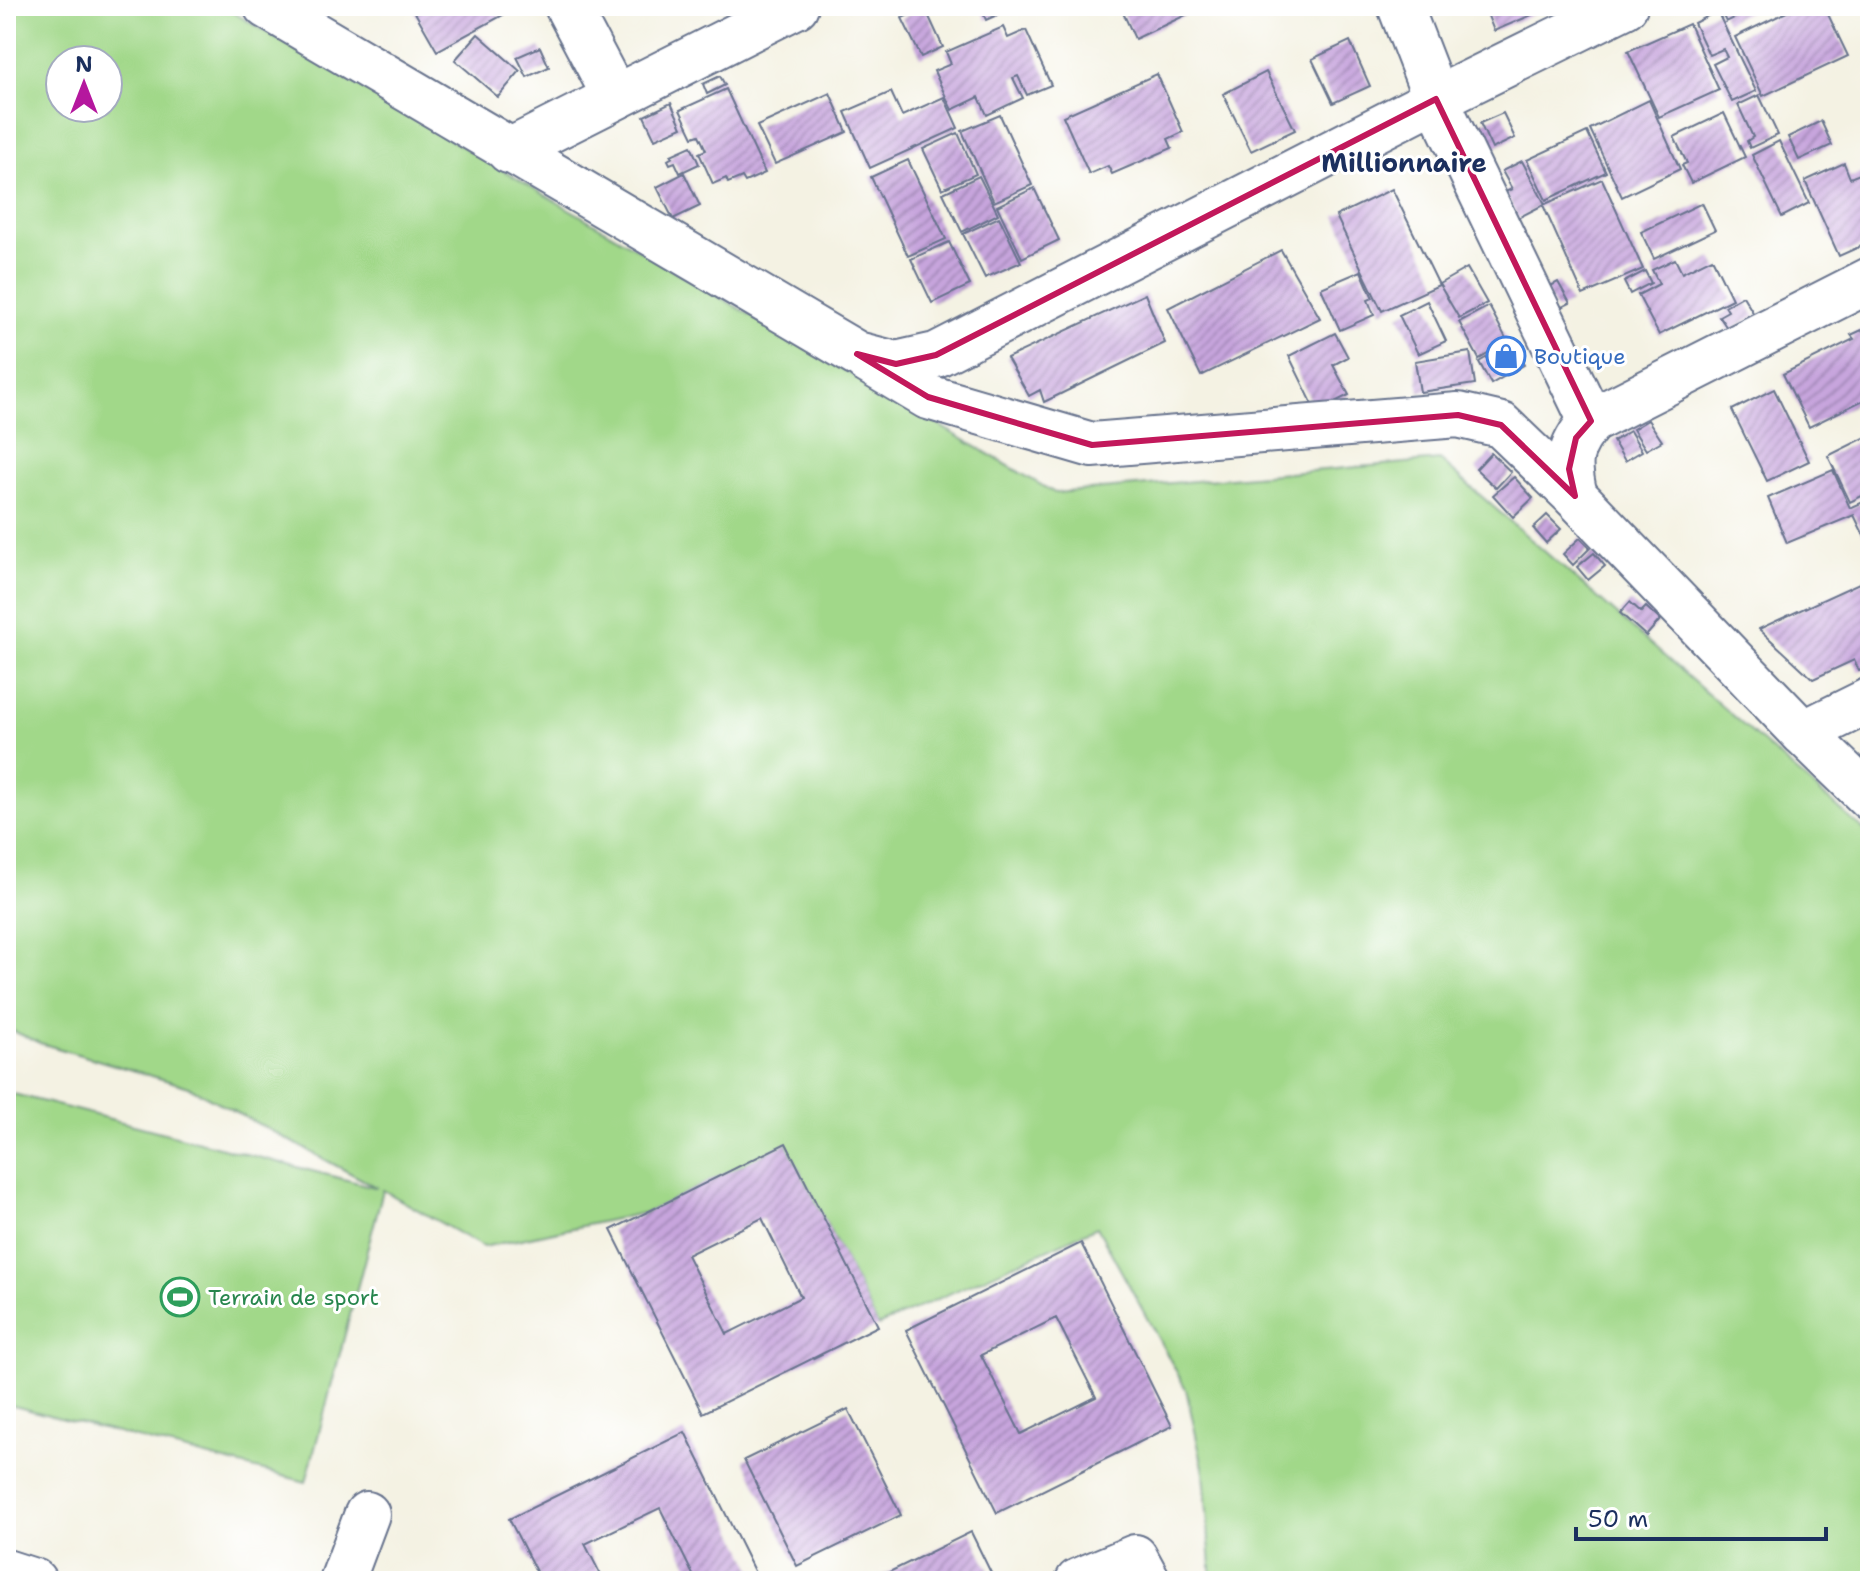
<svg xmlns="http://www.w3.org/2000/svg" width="1876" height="1587" viewBox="0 0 1876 1587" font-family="'Shantell Sans',sans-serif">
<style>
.grass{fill:#a1d889;stroke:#5e8474;stroke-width:2;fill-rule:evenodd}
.building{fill:url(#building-hatch);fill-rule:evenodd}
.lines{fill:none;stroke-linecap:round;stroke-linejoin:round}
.minor-casing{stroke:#67738d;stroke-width:48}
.minor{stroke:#fff;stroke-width:44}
.marked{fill:none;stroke:#c2185b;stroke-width:6;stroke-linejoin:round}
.labels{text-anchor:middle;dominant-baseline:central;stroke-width:6;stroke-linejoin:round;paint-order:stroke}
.shop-label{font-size:22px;fill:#366cbe;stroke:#fff;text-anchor:start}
.leisure-label{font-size:22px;fill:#27864d;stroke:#fff;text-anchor:start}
.quarter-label{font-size:26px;font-weight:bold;fill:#1b2f5e;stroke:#fff}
</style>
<defs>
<pattern id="building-hatch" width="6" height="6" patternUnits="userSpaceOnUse" patternTransform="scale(2)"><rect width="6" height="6" fill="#c7a5dd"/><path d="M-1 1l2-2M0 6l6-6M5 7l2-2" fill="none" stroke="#a187b6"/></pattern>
</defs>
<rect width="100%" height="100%" fill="#fff"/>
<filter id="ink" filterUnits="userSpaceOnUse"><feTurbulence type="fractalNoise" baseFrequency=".0125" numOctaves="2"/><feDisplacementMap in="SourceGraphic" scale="16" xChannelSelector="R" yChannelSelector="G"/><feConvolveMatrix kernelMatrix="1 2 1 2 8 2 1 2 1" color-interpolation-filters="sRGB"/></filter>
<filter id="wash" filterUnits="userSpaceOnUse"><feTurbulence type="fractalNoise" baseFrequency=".006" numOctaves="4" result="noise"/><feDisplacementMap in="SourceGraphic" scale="32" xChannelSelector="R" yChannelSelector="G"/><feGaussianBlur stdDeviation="1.8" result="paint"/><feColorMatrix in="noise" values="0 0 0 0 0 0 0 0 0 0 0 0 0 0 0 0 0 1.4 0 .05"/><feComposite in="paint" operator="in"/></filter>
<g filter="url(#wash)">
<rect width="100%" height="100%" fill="#f4f2e3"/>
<path class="grass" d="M6,6H222L1055,493L1440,460L1870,836V1581H1212L1204,1472L1186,1389L1097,1227L878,1326L786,1144L648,1212L483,1247L383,1190L306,1482L6,1404V1092L378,1188L189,1087L40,1043L6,1028ZM60,60H108V108H60Z"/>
<g id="blocks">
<g class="building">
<polygon points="419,6 513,6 514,9 437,51 413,9"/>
<polygon points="980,6 1009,6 1011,9 986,20"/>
<polygon points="1120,6 1205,6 1135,39"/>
<polygon points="1484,6 1545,6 1546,9 1494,31"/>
<polygon points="1718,6 1760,6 1726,22"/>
<polygon points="1799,6 1824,6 1848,56 1763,96 1735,37"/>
<polygon points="925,8 943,47 921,57 902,18"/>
<polygon points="1717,11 1756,91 1732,102 1713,64 1727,57 1723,49 1709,55 1694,23"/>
<polygon points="1689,24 1719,90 1659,117 1628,51"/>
<polygon points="1003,27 1008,38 1026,30 1051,85 1027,95 1018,76 1013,78 1023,98 987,115 979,97 952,110 934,71 951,64 946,52"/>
<polygon points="478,34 520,71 498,97 455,60"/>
<polygon points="1350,41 1370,86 1333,103 1312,59"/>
<polygon points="540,47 549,67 527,77 517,57"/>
<polygon points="1266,72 1295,130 1251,151 1223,94"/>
<polygon points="1157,74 1183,132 1168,139 1172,148 1112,174 1108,166 1089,174 1063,116"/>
<polygon points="720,76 725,85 707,94 703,84"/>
<polygon points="726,89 765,173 745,182 742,177 728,183 726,178 713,184 699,153 706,150 699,135 693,137 680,110"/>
<polygon points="891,92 902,116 944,97 958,128 870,168 845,112"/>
<polygon points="830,93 847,132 775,164 757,126"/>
<polygon points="1759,95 1778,135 1750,148 1747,141 1753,137 1738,105"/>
<polygon points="1649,100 1680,169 1622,197 1590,129"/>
<polygon points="671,103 682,127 655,139 644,116"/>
<polygon points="1503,113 1515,138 1492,149 1480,123"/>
<polygon points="1724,113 1745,157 1691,183 1682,165 1687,163 1674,137"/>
<polygon points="1000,115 1032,185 994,202 962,131"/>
<polygon points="1821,121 1832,145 1799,160 1788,137"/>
<polygon points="1587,132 1606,172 1546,200 1527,160"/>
<polygon points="958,133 976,174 942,189 923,149"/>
<polygon points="1779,141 1809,203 1782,217 1752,155"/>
<polygon points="691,146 699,164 680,173 675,162 670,164 668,160 673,157 671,155"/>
<polygon points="908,160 946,239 908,256 871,177"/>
<polygon points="1522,161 1545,204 1518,218 1505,192 1512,189 1502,171"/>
<polygon points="1844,163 1850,178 1870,170 1870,242 1839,256 1805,181"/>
<polygon points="684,173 700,206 673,219 657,187"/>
<polygon points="979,176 998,214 962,232 943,193"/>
<polygon points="1602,179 1643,269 1583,295 1543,205"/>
<polygon points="1034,188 1059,240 1022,258 997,206"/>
<polygon points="1392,189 1439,285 1382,311 1336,216"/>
<polygon points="1702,203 1715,230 1654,259 1641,232"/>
<polygon points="999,217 1021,262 985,278 963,234"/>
<polygon points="949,242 970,285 932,303 911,259"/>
<polygon points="1281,250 1320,318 1201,376 1168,308"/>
<polygon points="1712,258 1732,299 1659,335 1638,295 1659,284 1652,270 1675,259 1682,273"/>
<polygon points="1467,268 1487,303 1459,318 1439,284"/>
<polygon points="1361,271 1373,298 1368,300 1374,315 1340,330 1321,288"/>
<polygon points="1645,271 1651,283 1630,294 1624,282"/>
<polygon points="1558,282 1570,303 1556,310 1545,289"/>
<polygon points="1145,294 1165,343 1044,402 1040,390 1029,396 1007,358"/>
<polygon points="1743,296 1755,316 1729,331 1719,316 1728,311 1725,306"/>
<polygon points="1427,301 1446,341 1418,354 1399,315"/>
<polygon points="1489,306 1508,342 1479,359 1459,322"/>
<polygon points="1866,328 1870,336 1870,397 1809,427 1783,374 1854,339 1851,335"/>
<polygon points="1335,333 1348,357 1333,365 1349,395 1316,411 1289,356"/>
<polygon points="1511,343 1524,365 1491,384 1479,362"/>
<polygon points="1470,352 1475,384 1420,392 1415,361"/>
<polygon points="1774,389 1809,461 1767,481 1732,410"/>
<polygon points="1648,420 1662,441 1646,450 1633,429"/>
<polygon points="1630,431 1642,451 1625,461 1613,441"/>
<polygon points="1870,435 1870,492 1850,502 1828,456"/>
<polygon points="1491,453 1511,472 1496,488 1476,469"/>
<polygon points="1833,470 1850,508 1870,499 1870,548 1854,515 1787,543 1768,498"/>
<polygon points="1514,477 1533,498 1513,517 1493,495"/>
<polygon points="1547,515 1561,529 1546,543 1533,528"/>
<polygon points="1580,538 1590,548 1573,565 1563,554"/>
<polygon points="1594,553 1605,566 1588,580 1577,567"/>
<polygon points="1870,578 1870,653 1868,654 1870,667 1859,671 1854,660 1813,679 1759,629"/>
<polygon points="1630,602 1641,612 1646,607 1660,620 1646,636 1620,613"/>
<path d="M786,1143L878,1326L703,1413L611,1230ZM762,1218L801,1297L727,1334L687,1255Z"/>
<path d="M1081,1243L1172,1426L997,1513L906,1330ZM1056,1318L1096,1397L1021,1434L981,1355Z"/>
<polygon points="848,1409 901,1515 797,1566 744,1460"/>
<polygon points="685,1432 759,1581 696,1581 660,1508 585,1544 604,1581 541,1581 509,1519"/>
<polygon points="971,1532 995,1581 871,1581"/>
</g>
</g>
</g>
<g filter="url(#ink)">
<use href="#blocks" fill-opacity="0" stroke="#67738d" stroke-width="2"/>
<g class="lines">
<defs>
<g id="minor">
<polyline points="266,6 857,354 896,364 936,355 1436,99 1625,6"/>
<polyline points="567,6 615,97"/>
<polyline points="1400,6 1436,99 1591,421"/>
<polyline points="509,151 796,6"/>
<path d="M1870,280L1591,421C1568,448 1567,462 1575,496L1803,733L1870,798"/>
<polyline points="866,360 928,397 1092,445 1458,415 1501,425 1575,496"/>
<polyline points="1803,733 1870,700"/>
<polyline points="6,1572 34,1581"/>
<polyline points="342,1581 367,1514"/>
<polyline points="1078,1581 1135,1557 1148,1581"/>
</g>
</defs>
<use href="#minor" class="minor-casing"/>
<use href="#minor" class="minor"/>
</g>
</g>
<path class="marked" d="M1436,99L1591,421L1576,438L1569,469L1575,496L1501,425L1458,415L1092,445L928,397L857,354L896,364L936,355Z"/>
<defs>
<symbol id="shop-ring" viewBox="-11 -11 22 22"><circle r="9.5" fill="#fff" stroke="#3f7fe0" stroke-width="1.5"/><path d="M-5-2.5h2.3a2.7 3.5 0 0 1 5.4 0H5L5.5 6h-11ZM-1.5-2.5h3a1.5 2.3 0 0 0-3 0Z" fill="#3f7fe0"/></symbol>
<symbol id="stadium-ring" viewBox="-11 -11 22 22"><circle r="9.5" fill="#fff" stroke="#2e9e5b" stroke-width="1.5"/><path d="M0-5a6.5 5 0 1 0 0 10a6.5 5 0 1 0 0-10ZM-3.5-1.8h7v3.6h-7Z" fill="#2e9e5b"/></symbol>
</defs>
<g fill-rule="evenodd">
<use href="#shop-ring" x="1484" y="334" width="44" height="44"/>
<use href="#stadium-ring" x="158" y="1275" width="44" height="44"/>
</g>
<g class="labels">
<g class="shop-label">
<text x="1534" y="356">Boutique</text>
</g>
<g class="leisure-label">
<text x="208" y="1297">Terrain de sport</text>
</g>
<g class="quarter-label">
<text x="1404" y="162">Millionnaire</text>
</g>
</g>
<rect width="1876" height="1587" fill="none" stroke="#fff" stroke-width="32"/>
<g transform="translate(84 84)"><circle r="38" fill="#ffffff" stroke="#a4acbf" stroke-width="2"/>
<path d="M0-6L14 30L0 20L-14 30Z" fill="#b5179e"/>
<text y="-12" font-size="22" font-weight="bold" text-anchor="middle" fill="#1b2f5e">N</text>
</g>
<path d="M1576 1527v12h250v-12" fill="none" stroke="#1b2f5e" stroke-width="4"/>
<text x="1588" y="1527" font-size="24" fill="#1b2f5e" stroke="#ffffff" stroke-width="6" paint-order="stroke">50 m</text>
</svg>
